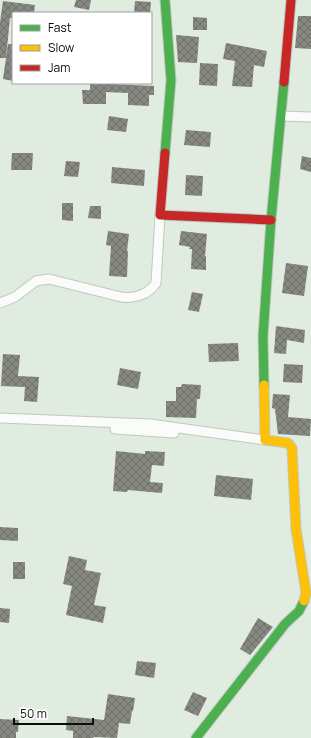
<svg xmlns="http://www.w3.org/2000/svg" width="311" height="738" viewBox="0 0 311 738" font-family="Manrope,sans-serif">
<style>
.building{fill:url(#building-cross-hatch)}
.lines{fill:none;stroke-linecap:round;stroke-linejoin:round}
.street-casing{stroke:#bfc9bf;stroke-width:11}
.fast-casing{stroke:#bfc9bf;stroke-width:11}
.slow-casing{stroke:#bfc9bf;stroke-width:11}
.jam-casing{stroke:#bfc9bf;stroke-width:11}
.street{stroke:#fafcfa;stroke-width:9}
.fast{stroke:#4caf50;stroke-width:9}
.slow{stroke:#ffc107;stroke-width:9}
.jam{stroke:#c62828;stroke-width:9}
</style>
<defs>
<pattern id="building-cross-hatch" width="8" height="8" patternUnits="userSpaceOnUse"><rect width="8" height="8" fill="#888882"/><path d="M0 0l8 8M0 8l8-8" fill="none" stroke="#6d6e68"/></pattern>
</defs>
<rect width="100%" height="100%" fill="#e0ece0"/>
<g class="building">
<polygon points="76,0 91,0 89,10 74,7"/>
<polygon points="3,1 35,5 34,13 13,13 13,18 10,18 6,58 0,58 0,22"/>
<polygon points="135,1 151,2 150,13 134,13"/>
<polygon points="298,16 311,16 311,49 295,48"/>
<polygon points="193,17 207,18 207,30 193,30"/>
<polygon points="176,35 199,37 197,63 178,62"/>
<polygon points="226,43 267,51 264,67 254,65 252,87 232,86 235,61 223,59"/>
<polygon points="8,44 13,44 13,81 3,79"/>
<polygon points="200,63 218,64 217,86 199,85"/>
<polygon points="90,83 154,86 154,95 149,95 149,106 128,105 128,93 106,92 106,104 83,104 82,90 90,90"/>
<polygon points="109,116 128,119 126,132 107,130"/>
<polygon points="186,130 211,132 210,147 184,145"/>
<polygon points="12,153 33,153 32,170 11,170"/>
<polygon points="302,156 311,158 311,172 300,169"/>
<polygon points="66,161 80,162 78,177 64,176"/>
<polygon points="112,167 145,170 144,186 111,183"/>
<polygon points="186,175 203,176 202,196 185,195"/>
<polygon points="62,203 73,203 73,221 62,220"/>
<polygon points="90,206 101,206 101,219 88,218"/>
<polygon points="108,231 129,234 127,251 128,251 127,277 109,276 111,246 106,245"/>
<polygon points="181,231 207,234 205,256 206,256 206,270 191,269 192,249 189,249 190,247 179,245"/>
<polygon points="286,263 308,266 304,296 282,293"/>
<polygon points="192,292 203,294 199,312 188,310"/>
<polygon points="276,326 305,330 304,343 287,340 286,354 274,353"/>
<polygon points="238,343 239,361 209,362 208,344"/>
<polygon points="3,354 20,355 18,376 39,377 37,402 24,401 25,387 1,386"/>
<polygon points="284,364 303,365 302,383 283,382"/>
<polygon points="120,368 141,372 138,389 117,385"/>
<polygon points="182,384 201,385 200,399 197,399 196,418 166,417 166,401 176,401 176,387 181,387"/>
<polygon points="273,394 290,395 288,417 311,419 310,436 278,434 275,409 272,408"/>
<polygon points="116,451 145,454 145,451 165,452 164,466 152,465 150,482 163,483 162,493 128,490 127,492 113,491"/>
<polygon points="216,475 253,479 251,500 214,496"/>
<polygon points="0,527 18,528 18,541 0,540"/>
<polygon points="69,556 87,560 85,570 101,573 94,605 106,607 103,623 66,615 72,586 63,584"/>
<rect x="13" y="562" width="12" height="17"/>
<polygon points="0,608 10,609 9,623 0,622"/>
<polygon points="258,618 273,627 250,655 240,649"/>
<polygon points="137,661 156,663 154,678 135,675"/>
<polygon points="193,692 207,698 198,716 184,710"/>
<polygon points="108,694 135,698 133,711 132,711 130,724 119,723 117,738 94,737 93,738 73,738 73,731 66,730 67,716 104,720"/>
<polygon points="0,719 19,720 18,732 16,732 16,738 0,738"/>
</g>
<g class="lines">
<defs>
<g id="street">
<polyline points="281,116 311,117"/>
<path d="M0,303L15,297L36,281L49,279L121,297C135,299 149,294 156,283L160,215"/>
<polyline points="0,418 150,424 265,440"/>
<polyline points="115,429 174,433"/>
</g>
<g id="fast">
<polyline points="165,0 171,80 165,153"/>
<polyline points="264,385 263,336 271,220 284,82"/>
<polyline points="196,738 285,624 299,611 304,601"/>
</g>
<polyline id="slow" points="264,385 265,440 288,443 292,448 296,529 306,593 304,601"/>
<g id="jam">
<polyline points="284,82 291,0"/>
<polyline points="165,153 160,215 271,220"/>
</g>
</defs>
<use href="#street" class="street-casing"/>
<use href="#fast" class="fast-casing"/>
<use href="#slow" class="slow-casing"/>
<use href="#jam" class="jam-casing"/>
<use href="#street" class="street"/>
<use href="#fast" class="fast"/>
<use href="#slow" class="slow"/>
<use href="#jam" class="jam"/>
</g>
<rect x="12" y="12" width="140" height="72" fill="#ffffff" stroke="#9c9f9c"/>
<rect x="20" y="25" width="20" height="6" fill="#4caf50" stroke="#9c9f9c"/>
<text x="48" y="32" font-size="12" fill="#080f08">Fast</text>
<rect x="20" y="45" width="20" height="6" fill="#ffc107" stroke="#9c9f9c"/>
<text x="48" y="52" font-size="12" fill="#080f08">Slow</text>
<rect x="20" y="65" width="20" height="6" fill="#c62828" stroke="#9c9f9c"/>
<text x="48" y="72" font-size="12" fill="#080f08">Jam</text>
<path d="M14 718v6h79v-6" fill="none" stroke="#080f08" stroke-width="2"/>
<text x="20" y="718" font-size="12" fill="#080f08" stroke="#ffffff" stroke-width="3" paint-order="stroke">50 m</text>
</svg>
